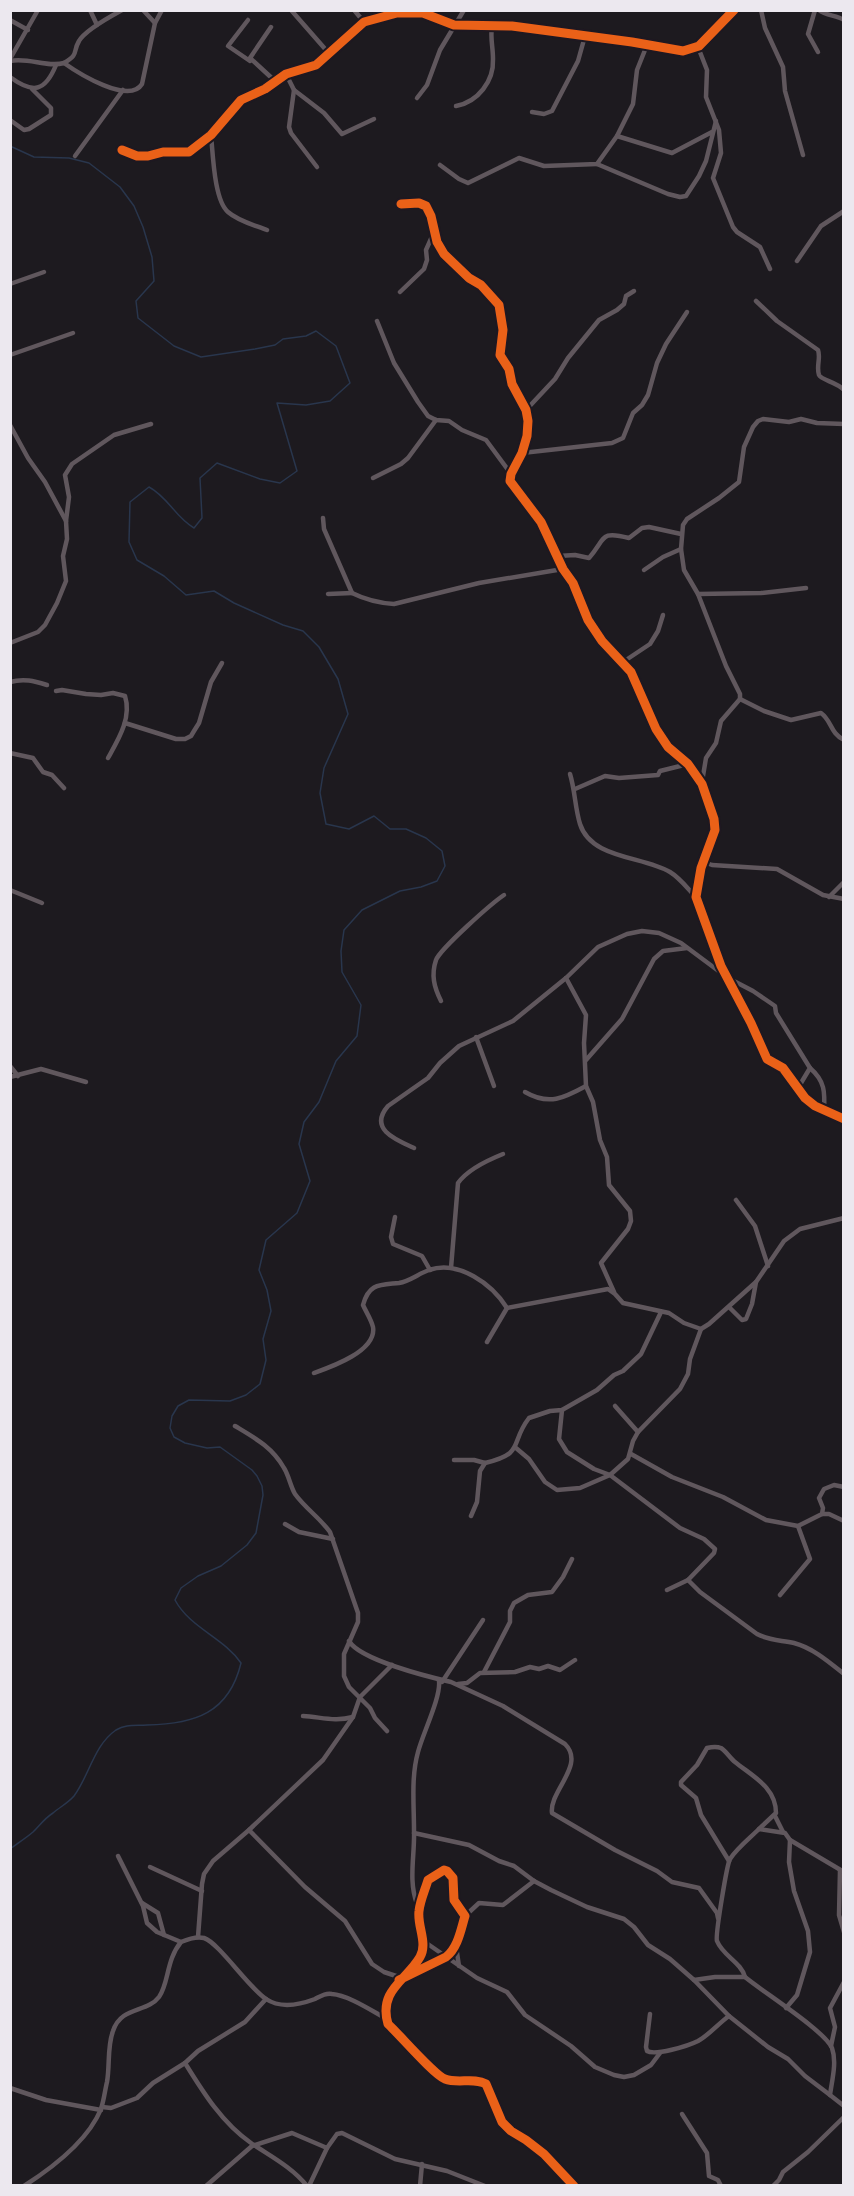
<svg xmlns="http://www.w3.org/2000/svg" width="854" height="2196" viewBox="0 0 854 2196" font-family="'Times New Roman',serif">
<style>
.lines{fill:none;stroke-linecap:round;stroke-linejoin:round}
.stream{stroke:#29364d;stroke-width:1.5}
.minor{stroke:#60575d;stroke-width:4.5}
.cycleway-casing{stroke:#1e1821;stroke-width:13}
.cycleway{stroke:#ea6118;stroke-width:9}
</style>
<rect width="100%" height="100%" fill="#1d1a1f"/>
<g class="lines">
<path class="stream" d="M10,146L34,157L69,158L89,163L120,187L134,206L143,227L152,257L154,281L136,301L138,318L174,346L201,357L255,349L275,345L283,339L306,336L316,331L336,346L350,383L330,401L306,405L277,403L297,471L280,483L260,479L217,463L200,478L202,518L194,528C175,517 168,497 149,487L130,502L129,542L137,560L164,576L186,595L214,591L234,603L283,625L303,631L319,647L338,679L348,714L324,768L320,793L326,824L349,829L374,816L390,829H406L426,838L442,851L445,866L437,881L421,887L400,891L362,910L344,930L341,951L342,972L361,1005L357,1036L336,1061L319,1102L304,1122L299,1144L310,1181L297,1213L266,1240L259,1270L267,1290L271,1311L263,1339L266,1360L260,1384L246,1395L230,1401L189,1400L178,1406L172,1416L170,1428L174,1437L185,1443L207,1448L220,1447L252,1470L257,1476L262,1486L263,1495L256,1533L247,1545L221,1566L198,1576L181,1588L175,1600C190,1628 224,1638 241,1663C229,1713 195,1724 147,1725C136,1726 126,1724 116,1730C94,1745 89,1776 74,1796C68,1803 60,1807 53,1813C45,1818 39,1826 33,1832C26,1838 18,1843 10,1849"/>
<g class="minor">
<polyline points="90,10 97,25"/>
<polyline points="143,10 155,23"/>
<polyline points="291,10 326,50 331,54"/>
<polyline points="354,10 364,22"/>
<polyline points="761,10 765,28 783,67 785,91 803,155"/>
<polyline points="815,10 808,34 818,52"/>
<path d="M819,10C826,16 836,15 844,20"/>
<polyline points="10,20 28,30"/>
<polyline points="248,20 228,46 250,61"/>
<polyline points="271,27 250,58 275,81"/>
<polyline points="698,47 707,70 706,97 719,130 721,153 713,178 733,227 737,232 760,247 770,269"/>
<polyline points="10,59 38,10"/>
<path d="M10,61C29,57 47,68 64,63C78,73 129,105 142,84L155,23L162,10"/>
<path d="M64,63C80,53 72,53 79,41C85,30 111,16 122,10"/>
<polyline points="286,74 294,90 324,113 342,134 374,119"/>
<path d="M10,77C33,94 45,92 56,65"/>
<polyline points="294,90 289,127 291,133 317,167"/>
<polyline points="417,98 427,85 440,50 464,10"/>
<path d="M456,106C478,102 494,81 493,59C493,47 490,37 492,26"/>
<polyline points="532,112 544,114 552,111 578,61 585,36"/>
<polyline points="10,120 24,130 29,129 51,115 51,108 32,89"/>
<path d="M211,135C213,154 214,200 228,212C238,221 254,225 267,230"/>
<polyline points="617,136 672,153 712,132"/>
<polyline points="122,150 137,156 148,156 163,152 189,152 211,135 241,100 265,89 286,74 316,65 364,22 397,13 423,13 454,25 512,26 632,42 683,51 699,46 734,10"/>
<polyline points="75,156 123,90"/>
<polyline points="597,164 668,194 680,197 686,196 699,176 706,161 716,121"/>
<polyline points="440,165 459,179 468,183 519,158 544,166 597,164 617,136 633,104 637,70 647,45"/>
<polyline points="401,204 419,203 426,206 431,216 437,242 444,254 469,278 481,285 499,305 503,330 500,355 509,369 512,384 526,410 528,421 527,436 522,453 511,474 510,481 541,522 563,569 573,583 588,620 602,641 631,672 656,729 668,747 688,764 702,784 714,819 715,830 701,868 696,897 721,966 751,1023 767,1059 783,1068 805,1098 815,1106 844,1119"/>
<polyline points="797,261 821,226 844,211"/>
<polyline points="10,284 44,272"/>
<polyline points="400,292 424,269 427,260 426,250 434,232"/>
<path d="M756,301L777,321L818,350C821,358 816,366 819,375C821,380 837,382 844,390"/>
<polyline points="377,321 394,363 418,402 428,416 436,420 449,421 462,430 486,440 511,474"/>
<polyline points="10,355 73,333"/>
<polyline points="526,410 555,379 568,358 599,320 617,310 624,304 626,296 634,291"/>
<polyline points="10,425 28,458 45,482 66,521"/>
<polyline points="522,453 612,443 623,438 633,413 642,405 648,395 657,363 666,344 687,312"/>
<polyline points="373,478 401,464 408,458 436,420"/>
<path d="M323,518L324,529L352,593C366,600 379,603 394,604L479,583L563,569"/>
<path d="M558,556L575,555L589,558C606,539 599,530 629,538L642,528L649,527L681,534"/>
<polyline points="644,570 663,557 681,549"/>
<polyline points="328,594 352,593"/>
<polyline points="698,594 761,593 806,588"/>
<polyline points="10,643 38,632 45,625 57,603 66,581 63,556 67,539 66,521 69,497 65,475 72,464 114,435 151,424"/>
<polyline points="623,662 650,644 658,631 663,615"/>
<path d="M10,682C24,678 34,681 47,685"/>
<path d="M56,691L62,690L86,694L101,695L113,693L125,696C132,718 118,740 108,758"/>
<path d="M740,699L764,711L791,720L821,713C832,721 830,733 844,740"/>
<polyline points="125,723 176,739 185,739 191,736 194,731 199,723 211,682 222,663"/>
<polyline points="10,753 33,758 43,772 52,775 64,788"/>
<path d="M570,774C575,790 575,808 580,824C591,859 643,856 670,872C680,878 688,889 696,897"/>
<polyline points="702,782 706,758 716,743 721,721 740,699 740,694 726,666 698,594 684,570 681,549 683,525 687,519 719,498 739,482 744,447 753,427 758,421 763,419 789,422 801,419 817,423 844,424"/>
<polyline points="575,789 605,776 619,778 658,775 660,771 688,764"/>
<polyline points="704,862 712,865 777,869 823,895 844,899"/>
<polyline points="10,890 42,903"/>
<polyline points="829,897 844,882"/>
<polyline points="566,978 586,1015 584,1043 586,1086 593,1102 600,1140 607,1157 609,1185 630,1211 631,1221 628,1229 601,1263 614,1292"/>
<path d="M441,1001C434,987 431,975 436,960C441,948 492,903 504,895"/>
<polyline points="476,1037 494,1086"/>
<polyline points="586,1060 622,1019 654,959 663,951 687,948"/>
<polyline points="10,1066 18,1076"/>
<path d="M810,1068C825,1081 825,1092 824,1111"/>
<polyline points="10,1077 41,1069 86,1082"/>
<path d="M525,1092C549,1106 564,1098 586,1086"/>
<path d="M414,1148C396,1140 368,1129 388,1106L428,1078L440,1063L459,1046L513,1021L566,978L598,947L627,934L642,931L659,933L681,943L728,978L753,991L775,1006L776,1013L810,1068L798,1088"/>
<polyline points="736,1200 755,1226 768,1266"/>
<polyline points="395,1217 391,1237 393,1244 422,1256 430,1270"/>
<path d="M451,1268L458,1183C468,1169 488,1160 503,1154"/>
<polyline points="729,1307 742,1320 746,1319 752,1304 756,1282"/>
<polyline points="507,1308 608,1289 615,1294 623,1303 669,1313 684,1323 701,1329 709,1324 756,1282 784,1241 800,1229 844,1218"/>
<polyline points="487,1342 507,1308"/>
<path d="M314,1373C331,1367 377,1351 373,1327C371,1319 366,1312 363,1305C369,1283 380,1285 399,1283C410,1281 418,1274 429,1270C459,1260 492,1284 507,1308"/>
<polyline points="615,1406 638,1432"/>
<polyline points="562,1410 559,1439 567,1452 594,1469 610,1475 680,1528 704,1539 715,1549 714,1553 688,1580 667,1590"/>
<path d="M235,1426C255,1438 272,1447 284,1468C289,1476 290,1485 295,1494C305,1508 320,1518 330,1532L358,1613V1622L344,1654V1676L349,1687L370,1708L375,1718L387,1731"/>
<polyline points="516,1448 529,1459 545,1482 557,1490 580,1488 610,1475 628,1459 633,1441 638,1432 680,1389 688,1374 690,1359 701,1329"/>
<polyline points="631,1454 672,1477 723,1497 766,1520 798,1526 822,1514 823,1508 819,1498 824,1489 834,1485 844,1487"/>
<polyline points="454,1460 474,1460 485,1463"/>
<polyline points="822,1514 829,1514 844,1521"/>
<path d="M471,1516L477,1502L480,1471L485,1463C526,1453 509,1444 529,1418L550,1411L562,1410L597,1390L614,1375L623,1371L641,1354L661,1312"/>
<polyline points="285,1524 299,1532 333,1539"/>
<path d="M688,1580L700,1592L757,1634C770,1641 781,1640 794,1643C813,1648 829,1662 844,1674"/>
<polyline points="780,1595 810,1559 798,1526"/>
<path d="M349,1641C360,1660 429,1677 451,1682L503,1706L565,1744C586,1765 549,1791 552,1813L615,1850L657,1871L672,1882L699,1888L717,1913L718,1918"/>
<polyline points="484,1672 510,1622 510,1611 514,1603 528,1595 552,1592 563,1577 572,1559"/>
<polyline points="442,1682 483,1620"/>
<polyline points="458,1684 467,1683 480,1673 515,1672 530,1667 539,1669 548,1666 560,1670 575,1660"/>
<path d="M303,1716C321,1717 335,1722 353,1717"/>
<polyline points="775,1816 783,1832"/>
<polyline points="249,1830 305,1887 345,1921 372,1964 384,1972 396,1976 399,1980"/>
<polyline points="414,1833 469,1845 499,1861 514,1866 534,1881 551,1890 587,1907 624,1919 634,1927 648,1945 670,1959 694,1980 715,1977 745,1977"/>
<polyline points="118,1856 143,1906 147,1923 157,1932 181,1942"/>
<path d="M729,1861L701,1815L696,1798L681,1785V1782L697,1765L707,1748C711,1747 716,1746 721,1748C726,1751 730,1758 735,1762C752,1776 776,1787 776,1813L759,1829"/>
<polyline points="150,1867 202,1891"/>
<polyline points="840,1870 839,1915 844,1932"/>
<path d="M844,1872L790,1840L785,1833L759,1829C750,1838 737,1848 730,1859C727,1864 715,1936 717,1941C723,1956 741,1962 745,1977C763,1992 825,2031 832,2048C837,2062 832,2080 830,2095L844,2106"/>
<polyline points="142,1903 158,1913 164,1935"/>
<path d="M417,1904C408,1880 415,1855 414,1830C414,1804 411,1777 418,1752C423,1733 441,1697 439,1681"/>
<polyline points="465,1916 479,1903 503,1905 534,1881"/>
<polyline points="198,1937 202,1884 204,1874 213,1861 249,1830 323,1760 353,1717 360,1697 392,1665"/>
<polyline points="422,1940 477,1978 507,1992 525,2015 571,2046 595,2067 614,2075 624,2077 634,2075 651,2065 660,2053"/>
<polyline points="456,1946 459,1966"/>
<path d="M399,1980L446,1957C458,1948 461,1929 465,1916L454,1900L453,1878L447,1871L444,1870L428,1880C425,1890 420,1901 419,1911C417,1926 428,1943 420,1957C407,1980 378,1990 388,2024C399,2034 434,2075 445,2079C458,2084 474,2077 486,2084L502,2122L511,2131L526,2140L544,2154L574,2186"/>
<polyline points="694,1980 729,2016 768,2047 788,2059 805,2076 830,2095"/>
<polyline points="786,2008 797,1995 810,1952 808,1931 794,1891 789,1862 790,1840"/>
<path d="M650,2014L646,2047L647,2051C655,2056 688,2046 698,2041C709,2035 719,2023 729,2016"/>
<polyline points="831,2046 835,2027 830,2008 844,1982"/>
<path d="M185,2063C203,2092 222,2123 251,2143C270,2156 292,2167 307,2186"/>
<polyline points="10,2088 46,2100 101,2110"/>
<polyline points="102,2107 111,2108 137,2098 153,2083 185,2063 198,2051 245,2022 266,1999"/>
<polyline points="682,2114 707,2153 709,2176 718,2180 721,2186"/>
<path d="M24,2186C52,2168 88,2141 101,2109C104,2100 105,2090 107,2082C110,2065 107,2047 113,2031C121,2006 147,2013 159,1997C169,1983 166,1960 181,1942C188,1939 196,1936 204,1938C219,1943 248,1987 266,1999C281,2009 299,2005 315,1999C321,1996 325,1993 332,1994C348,1995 372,2011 387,2019"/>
<polyline points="206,2186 252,2146 292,2133 327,2148"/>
<polyline points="309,2186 327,2148 337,2134 342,2133 395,2159 447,2171 485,2186"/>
<polyline points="420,2186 422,2164"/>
<polyline points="773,2186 779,2180 783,2172 808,2152 844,2117"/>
</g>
<defs>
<g id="cycleway">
<polyline points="122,150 137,156 148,156 163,152 189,152 211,135 241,100 265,89 286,74 316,65 364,22 397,13 423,13 454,25 512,26 632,42 683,51 699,46 734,10"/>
<polyline points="401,204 419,203 426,206 431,216 437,242 444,254 469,278 481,285 499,305 503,330 500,355 509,369 512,384 526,410 528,421 527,436 522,453 511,474 510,481 541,522 563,569 573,583 588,620 602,641 631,672 656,729 668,747 688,764 702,784 714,819 715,830 701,868 696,897 721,966 751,1023 767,1059 783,1068 805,1098 815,1106 844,1119"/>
<path d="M399,1980L446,1957C458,1948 461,1929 465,1916L454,1900L453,1878L447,1871L444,1870L428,1880C425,1890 420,1901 419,1911C417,1926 428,1943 420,1957C407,1980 378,1990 388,2024C399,2034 434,2075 445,2079C458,2084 474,2077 486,2084L502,2122L511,2131L526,2140L544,2154L574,2186"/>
</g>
</defs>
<use href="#cycleway" class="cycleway-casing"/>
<use href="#cycleway" class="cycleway"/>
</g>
<rect width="854" height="2196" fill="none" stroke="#ece8ef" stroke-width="24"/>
</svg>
